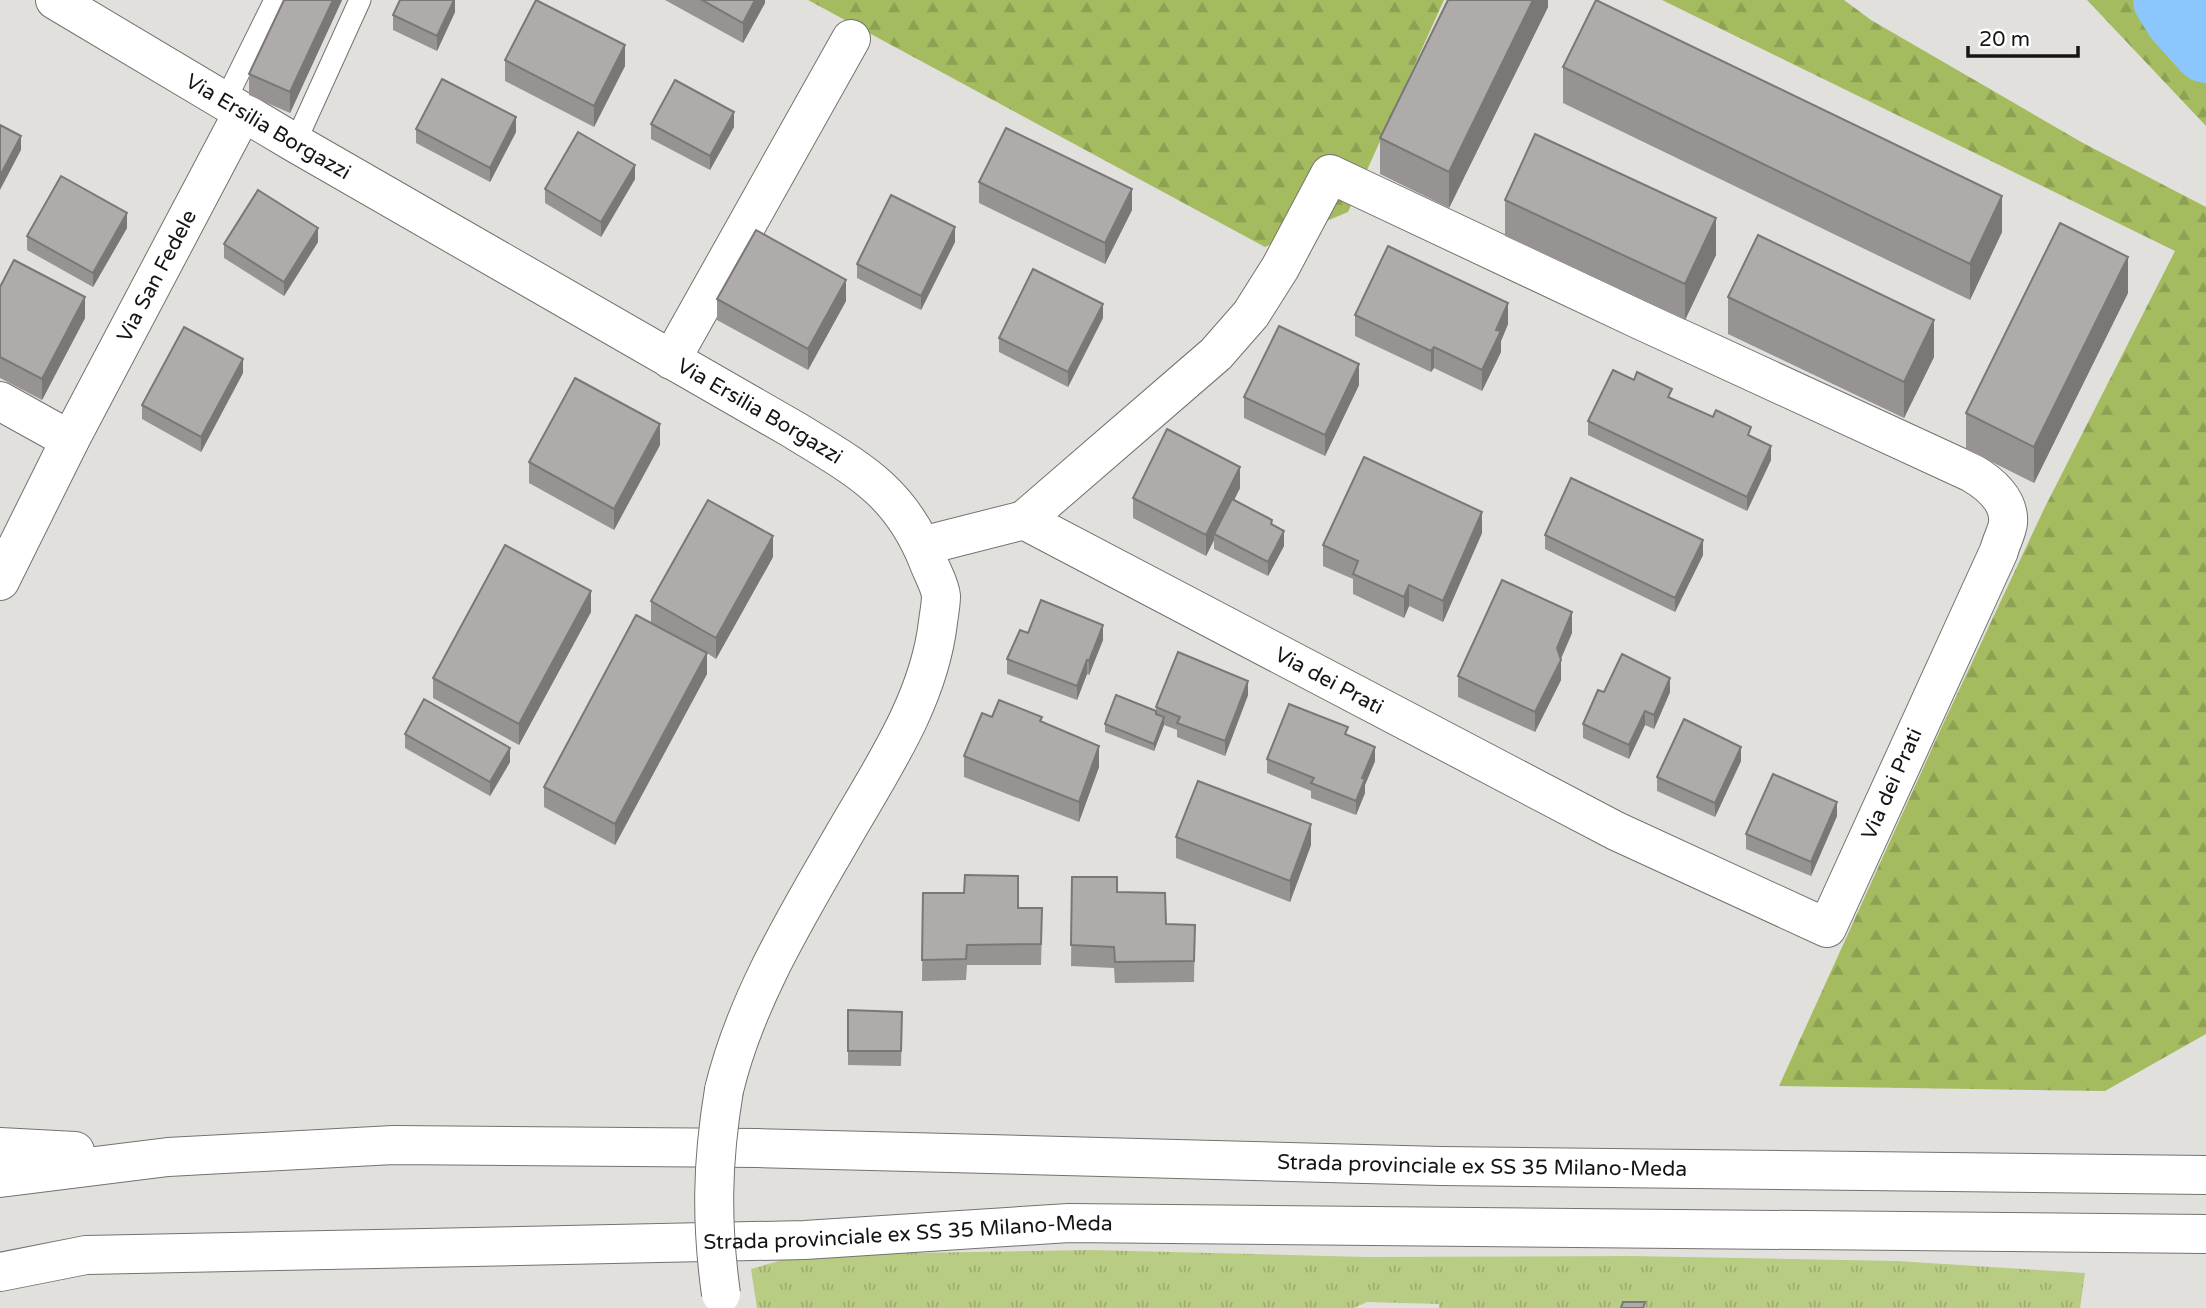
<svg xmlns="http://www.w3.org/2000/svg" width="2206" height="1308" viewBox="0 0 2206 1308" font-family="'Varela Round',sans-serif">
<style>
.grass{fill:url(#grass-tufts)}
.forest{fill:url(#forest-firs)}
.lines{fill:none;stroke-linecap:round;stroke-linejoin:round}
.river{stroke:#8bc7fc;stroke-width:66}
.lane-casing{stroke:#74726f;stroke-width:23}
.street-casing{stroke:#74726f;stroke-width:40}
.highway-casing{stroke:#74726f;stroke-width:40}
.lane{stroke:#fff;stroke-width:21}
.street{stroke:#fff;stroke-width:38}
.highway{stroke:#fff;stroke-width:38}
.street-bridge-casing{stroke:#74726f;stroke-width:40;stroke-linecap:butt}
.street-bridge{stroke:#fff;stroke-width:38}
.wall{fill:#969392}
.shaded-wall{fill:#7a7877}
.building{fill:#afabaa;stroke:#7a7877;stroke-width:2}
.labels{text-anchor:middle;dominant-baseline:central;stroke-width:5;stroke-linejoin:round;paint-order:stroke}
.street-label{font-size:21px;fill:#161514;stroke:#fff}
</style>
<defs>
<pattern id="grass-tufts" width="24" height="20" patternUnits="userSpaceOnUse" patternTransform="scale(1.75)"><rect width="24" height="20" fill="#b8cc83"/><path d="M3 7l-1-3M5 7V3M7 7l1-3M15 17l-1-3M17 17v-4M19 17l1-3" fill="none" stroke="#9dae70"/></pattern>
<pattern id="forest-firs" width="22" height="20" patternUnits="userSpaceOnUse" patternTransform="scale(1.75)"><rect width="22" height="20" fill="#a4bc5f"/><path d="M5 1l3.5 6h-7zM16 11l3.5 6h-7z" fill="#8ca152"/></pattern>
</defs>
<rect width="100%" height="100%" fill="#e2e0dd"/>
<polygon class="grass" points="1092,1250 1366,1257 1631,1256 1897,1261 2085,1273 2080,1308 1439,1308 1439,1304 1367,1302 1354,1308 757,1308 751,1269 799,1255"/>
<g class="forest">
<polygon points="808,0 1444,0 1348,212 1265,247"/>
<polygon points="1662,0 1844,0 1871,20 2083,143 2206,207 2206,1034 2105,1091 1779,1086 1945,720 2044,509 2175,251"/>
<polygon points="2087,0 2206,0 2206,126"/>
</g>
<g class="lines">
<polyline class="river" points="2166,0 2178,19 2206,50"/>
<defs>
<g id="lane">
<polyline points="225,101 275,0"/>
<polyline points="295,143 360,0"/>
</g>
<g id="street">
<path id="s1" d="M55,0L295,143L796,431C857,469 900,490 928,561C932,572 940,585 941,596C941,604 939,614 938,622C929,701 881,770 842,838C796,918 746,999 724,1090"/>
<polyline points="671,360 851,39"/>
<polyline points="0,401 70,440"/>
<path d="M922,546L1024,520L1216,354L1251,314L1280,268L1330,174L1640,320L1972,473C1989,483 2010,500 2008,523C2007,532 2001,542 1999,551L1827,928L1616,831L1024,520"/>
<path id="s2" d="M0,581L70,440L243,112"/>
</g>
<g id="highway">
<polyline points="0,1147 75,1151"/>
<path id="s3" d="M0,1178L168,1157L393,1145L757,1148L1441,1166L2206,1175"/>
<path id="s4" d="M0,1272L86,1255L805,1240L1069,1223L2206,1234"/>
</g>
</defs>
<use href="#lane" class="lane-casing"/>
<use href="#street" class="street-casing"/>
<use href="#highway" class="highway-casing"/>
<use href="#lane" class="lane"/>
<use href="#street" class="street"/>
<use href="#highway" class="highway"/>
<defs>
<path id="street-bridge" d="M721,1294C711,1222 712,1162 724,1090"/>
</defs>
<use href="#street-bridge" class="street-bridge-casing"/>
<use href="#street-bridge" class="street-bridge"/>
</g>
<g class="wall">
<polygon points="284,0 342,0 290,113 249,95 249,74"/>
<polygon points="455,0 455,12 437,51 393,30 393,15"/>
<polygon points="665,0 765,0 765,3 743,43"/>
<polygon points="1548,0 1548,7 1449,208 1380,174 1380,138"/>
<polygon points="505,60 625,66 594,127 505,81"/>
<polygon points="1563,67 2002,232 1970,300 1563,103"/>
<polygon points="651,124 734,127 710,170 651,139"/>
<polygon points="416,129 516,132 490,182 416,143"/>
<polygon points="635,179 601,237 545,203 545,189"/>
<polygon points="979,182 1132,210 1105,264 979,203"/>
<polygon points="1505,200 1716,255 1685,320 1505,236"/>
<polygon points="127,228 93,287 27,250 27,236"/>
<polygon points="318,242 284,296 224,258 224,244"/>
<polygon points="955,242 921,310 857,278 857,264"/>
<polygon points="0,287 85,318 42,400 0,378"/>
<polygon points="2128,293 2034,483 1966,449 1966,413"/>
<polygon points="1728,297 1934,357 1904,418 1728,334"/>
<polygon points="717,299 846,301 808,370 717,320"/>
<polygon points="1355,315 1508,324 1501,341 1501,352 1482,391 1434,368 1431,372 1355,336"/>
<polygon points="1103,318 1068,387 999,352 999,338"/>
<polygon points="243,373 201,452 142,419 142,405"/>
<polygon points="1359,385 1325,456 1244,418 1244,397"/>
<polygon points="1672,399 1751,436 1771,460 1747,511 1588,435 1588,421"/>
<polygon points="660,445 614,530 529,483 529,462"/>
<polygon points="1240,488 1234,500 1272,525 1284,546 1268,576 1214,549 1214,540 1206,556 1133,518 1133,498"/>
<polygon points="1482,533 1443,622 1409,606 1404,618 1353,594 1353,579 1323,566 1323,545"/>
<polygon points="1545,535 1703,555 1675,612 1545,549"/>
<polygon points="773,557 716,659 707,653 707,674 615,845 544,807 544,787 705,652 651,622 651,601"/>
<polygon points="591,612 519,745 433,698 433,678"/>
<polygon points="1028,633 1103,640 1089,675 1087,674 1077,700 1007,674 1007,659"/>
<polygon points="1572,633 1561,659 1561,680 1535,732 1458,697 1458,676"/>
<polygon points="1604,692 1670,692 1654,729 1645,725 1629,759 1583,738 1583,724"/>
<polygon points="1248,695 1225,756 1177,737 1177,730 1164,725 1154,751 1105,732 1105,724 1156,711 1156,707"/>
<polygon points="992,717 1042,722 1099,767 1079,822 964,777 964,756"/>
<polygon points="405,734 510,762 490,796 405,748"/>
<polygon points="1348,735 1375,761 1365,785 1365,793 1356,815 1311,798 1311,791 1267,773 1267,759"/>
<polygon points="1741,761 1715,817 1657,791 1657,777"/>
<polygon points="1837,816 1811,876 1746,849 1746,834"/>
<polygon points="1176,837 1311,845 1290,902 1176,858"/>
<polygon points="1072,877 1117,892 1166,924 1195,925 1194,982 1115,983 1114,968 1071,966"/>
<polygon points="923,893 1018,908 1042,929 1041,965 967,965 966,980 922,981"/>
<polygon points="848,1010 902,1026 901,1066 848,1065"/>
</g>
<g class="shaded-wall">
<polygon points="333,0 342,0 290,113 290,92"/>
<polygon points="454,0 455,0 455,12 437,51 437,36"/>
<polygon points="755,0 765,0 765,3 743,43 743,23"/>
<polygon points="1533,0 1548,0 1548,7 1449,208 1449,172"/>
<polygon points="625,45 625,66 594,127 594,106"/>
<polygon points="734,112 734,127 710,170 710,156"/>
<polygon points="516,117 516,132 490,182 490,168"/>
<polygon points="21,136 21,150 0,190 0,176"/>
<polygon points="635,165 635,179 601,237 601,222"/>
<polygon points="1132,189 1132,210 1105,264 1105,243"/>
<polygon points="2002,196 2002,232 1970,300 1970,264"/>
<polygon points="127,213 127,228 93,287 93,273"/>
<polygon points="1716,218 1716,255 1685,320 1685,284"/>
<polygon points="955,227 955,242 921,310 921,296"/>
<polygon points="318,228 318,242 284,296 284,282"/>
<polygon points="2128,257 2128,293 2034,483 2034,447"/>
<polygon points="846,280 846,301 808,370 808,349"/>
<polygon points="85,297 85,318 42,400 42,379"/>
<polygon points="1508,303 1508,324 1501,341 1501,352 1482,391 1482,370 1496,330"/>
<polygon points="1103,304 1103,318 1068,387 1068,372"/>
<polygon points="1934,320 1934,357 1904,418 1904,382"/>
<polygon points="1434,347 1434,368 1431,372 1431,351"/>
<polygon points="243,359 243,373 201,452 201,437"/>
<polygon points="1359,364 1359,385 1325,456 1325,435"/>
<polygon points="660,424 660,445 614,530 614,509"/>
<polygon points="1771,446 1771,460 1747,511 1747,497"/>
<polygon points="1240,467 1240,488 1216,536 1214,534 1214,540 1206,556 1206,535"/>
<polygon points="1482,512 1482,533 1443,622 1443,601"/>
<polygon points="1284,531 1284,546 1268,576 1268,562"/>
<polygon points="773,536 773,557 716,659 716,638"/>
<polygon points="1703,540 1703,555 1675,612 1675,598"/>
<polygon points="1409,585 1409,606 1404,618 1404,597"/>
<polygon points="591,591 591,612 519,745 519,724"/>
<polygon points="1572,612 1572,633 1557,667 1561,660 1561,680 1535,732 1535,712 1557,648"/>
<polygon points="1103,625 1103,640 1089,675 1089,661"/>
<polygon points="707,653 707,674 615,845 615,824"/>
<polygon points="1087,660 1087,674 1077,700 1077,686"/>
<polygon points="1670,678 1670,692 1654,729 1654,715"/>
<polygon points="1248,681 1248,695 1225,756 1225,741"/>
<polygon points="1645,711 1645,725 1629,759 1629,745"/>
<polygon points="1164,717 1164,725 1154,751 1154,744"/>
<polygon points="1099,746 1099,767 1079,822 1079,802"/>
<polygon points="1375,747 1375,761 1365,785 1365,793 1356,815 1356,801 1362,778"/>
<polygon points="1741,747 1741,761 1715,817 1715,803"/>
<polygon points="510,748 510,762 490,796 490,782"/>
<polygon points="1837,802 1837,816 1811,876 1811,862"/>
<polygon points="1311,824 1311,845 1290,902 1290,881"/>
</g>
<g class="building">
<polygon points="284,0 333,0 290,92 249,74"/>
<polygon points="400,0 454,0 437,36 393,15"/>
<polygon points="536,0 625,45 594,106 505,60"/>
<polygon points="702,0 755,0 743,23"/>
<polygon points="1448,0 1533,0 1449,172 1380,138"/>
<polygon points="1596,0 2002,196 1970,264 1563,67"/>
<polygon points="442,79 516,117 490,168 416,129"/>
<polygon points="675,80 734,112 710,156 651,124"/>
<polygon points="0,125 21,136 0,176"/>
<polygon points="1006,128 1132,189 1105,243 979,182"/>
<polygon points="578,132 635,165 601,222 545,189"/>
<polygon points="1535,134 1716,218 1685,284 1505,200"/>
<polygon points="61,176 127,213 93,273 27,236"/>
<polygon points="258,190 318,228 284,282 224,244"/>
<polygon points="891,195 955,227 921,296 857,264"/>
<polygon points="2060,223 2128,257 2034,447 1966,413"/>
<polygon points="756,230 846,280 808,349 717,299"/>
<polygon points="1758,235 1934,320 1904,382 1728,297"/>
<polygon points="1388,246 1508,303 1496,330 1501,331 1482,370 1434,347 1431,351 1355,315"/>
<polygon points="14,260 85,297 42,379 0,357 0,287"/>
<polygon points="1033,269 1103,304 1068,372 999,338"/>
<polygon points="1279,326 1359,364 1325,435 1244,397"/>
<polygon points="184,327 243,359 201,437 142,405"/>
<polygon points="1613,370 1634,380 1637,372 1672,389 1668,397 1713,417 1716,410 1751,427 1748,435 1771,446 1747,497 1588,421"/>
<polygon points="575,378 660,424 614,509 529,462"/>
<polygon points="1167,429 1240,467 1206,535 1133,498"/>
<polygon points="1364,457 1482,512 1443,601 1409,585 1404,597 1353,574 1358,561 1323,545"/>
<polygon points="1571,478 1703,540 1675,598 1545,535"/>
<polygon points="1232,499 1272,520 1271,524 1284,531 1268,562 1214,534"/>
<polygon points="708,500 773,536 716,638 651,601"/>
<polygon points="505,545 591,591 519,724 433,678"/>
<polygon points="1502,580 1572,612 1557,648 1561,660 1535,712 1458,676"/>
<polygon points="1041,600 1103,625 1089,661 1087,660 1077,686 1007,659 1020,630 1028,633"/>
<polygon points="636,615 707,653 615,824 544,787"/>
<polygon points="1178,652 1248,681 1225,741 1177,723 1180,717 1156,707"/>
<polygon points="1622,654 1670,678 1654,715 1645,711 1629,745 1583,724 1598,690 1604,692"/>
<polygon points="1116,695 1156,711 1156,714 1164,717 1154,744 1105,724"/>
<polygon points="424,699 510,748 490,782 405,734"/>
<polygon points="999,700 1042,717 1040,721 1099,746 1079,802 964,756 982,713 992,717"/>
<polygon points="1289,704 1348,727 1345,734 1375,747 1362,778 1365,779 1356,801 1311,783 1314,778 1267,759"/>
<polygon points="1684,719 1741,747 1715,803 1657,777"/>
<polygon points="1773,774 1837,802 1811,862 1746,834"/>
<polygon points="1198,781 1311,824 1290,881 1176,837"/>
<polygon points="965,875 1018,876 1018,908 1042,908 1041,944 967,945 966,959 922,960 923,893 964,893"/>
<polygon points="1072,877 1117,877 1117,892 1165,893 1166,924 1195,925 1194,961 1115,962 1114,947 1071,945"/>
<polygon points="848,1010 902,1012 901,1051 848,1051"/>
<polygon points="1623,1302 1645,1302 1643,1308 1621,1308"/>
</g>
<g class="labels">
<g class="street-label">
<text stroke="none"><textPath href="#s1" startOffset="248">Via Ersilia Borgazzi</textPath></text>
<text stroke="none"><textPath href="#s2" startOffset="343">Via San Fedele</textPath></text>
<text stroke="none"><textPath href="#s1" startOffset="816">Via Ersilia Borgazzi</textPath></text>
<text transform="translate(1329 681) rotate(28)">Via dei Prati</text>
<text transform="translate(1892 784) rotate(-66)">Via dei Prati</text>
<text stroke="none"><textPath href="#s3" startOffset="1484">Strada provinciale ex SS 35 Milano-Meda</textPath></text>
<text stroke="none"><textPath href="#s4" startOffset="910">Strada provinciale ex SS 35 Milano-Meda</textPath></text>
</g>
</g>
<path d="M1968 46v10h110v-10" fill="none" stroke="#161514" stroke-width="3.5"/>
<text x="1979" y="46" font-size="21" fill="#161514" stroke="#ffffff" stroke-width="5" paint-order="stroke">20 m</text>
</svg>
